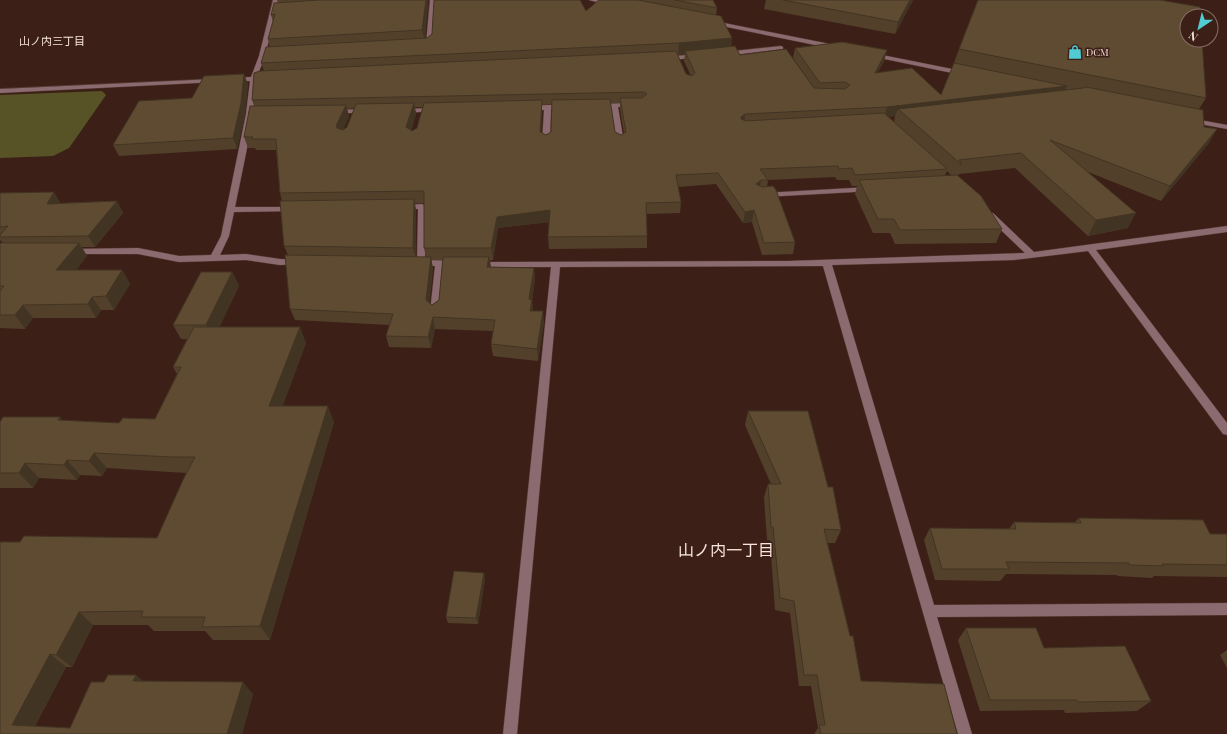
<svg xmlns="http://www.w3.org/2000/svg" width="1227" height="734" viewBox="0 0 1227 734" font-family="'Playfair Display','Noto Sans JP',serif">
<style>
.green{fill:#575327}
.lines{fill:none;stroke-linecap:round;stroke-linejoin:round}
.minor-casing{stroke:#563b33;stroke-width:1}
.minor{fill:#8c6b70;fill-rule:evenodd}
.wall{fill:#52402b;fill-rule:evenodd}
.shaded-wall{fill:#423423}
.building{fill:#5f4b32;stroke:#423423}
.labels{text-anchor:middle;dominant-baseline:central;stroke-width:3;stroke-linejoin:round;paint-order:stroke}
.far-poi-label{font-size:10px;fill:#f8e4de;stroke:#3c2017;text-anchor:start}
.far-neighbourhood-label{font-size:11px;fill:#f8e4de;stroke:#3c2017}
.near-neighbourhood-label{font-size:16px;fill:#f8e4de;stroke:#3c2017}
</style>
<rect width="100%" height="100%" fill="#3c2017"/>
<polygon class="green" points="102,91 106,95 69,148 53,156 0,158 0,95"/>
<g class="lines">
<defs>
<g id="minor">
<polygon points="273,0 279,0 265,56 257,77 266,76 269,78 266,80 256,81 254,114 235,207 295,207 299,209 295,211 234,212 229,236 220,255 246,254 280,259 302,260 303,262 302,264 280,265 246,260 179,262 138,254 69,254 68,252 69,250 72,249 138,248 179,256 211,255 221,236 246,114 250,81 234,82 231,80 234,78 251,77 259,56"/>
<polygon points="430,0 436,0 432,46 427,48 424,46 426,44"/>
<polygon points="589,0 600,0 614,4 611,6"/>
<polygon points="714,21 835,45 838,47 835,49 712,24 712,22"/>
<polygon points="781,46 783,47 783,49 725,56 722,54 725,52"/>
<polygon points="872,53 962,71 965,73 962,75 870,56 869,55"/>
<polygon points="697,54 699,55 699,57 665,61 662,59 665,57"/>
<polygon points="214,79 216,80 216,82 0,93 0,89"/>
<polygon points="632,103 635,105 634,106 618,107 624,143 623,145 617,145 611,108 598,108 595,106 598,104"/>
<polygon points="548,105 564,105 567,107 564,109 551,109 550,143 546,145 542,143 544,110 530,110 527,108 530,106"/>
<polygon points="436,108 439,110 438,111 402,113 399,111 402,109"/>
<polygon points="366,109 368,110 368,112 334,114 331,112 334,110"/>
<polygon points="1189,118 1227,125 1227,129 1189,122"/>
<polygon points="870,187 873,187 873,191 764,197 760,195 764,193"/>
<polygon points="422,204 426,206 425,260 455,261 459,264 455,267 444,267 440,312 435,315 430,312 435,266 419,266 415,263 417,261 418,209 403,209 399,207 403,205"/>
<polygon points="987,213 993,213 1034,252 1227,226 1227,232 1096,250 1227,423 1227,435 1223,434 1088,251 1014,260 832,265 934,605 1227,603 1227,615 937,617 972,734 958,734 823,266 560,267 517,734 503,734 551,267 477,267 474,266 473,264 474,262 788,261 1025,253 987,217 986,215"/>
</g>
</defs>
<use href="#minor" class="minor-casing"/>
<use href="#minor" class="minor"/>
</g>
<g class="wall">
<path d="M277,0H428V5L425,38L586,11L599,0H713L717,8L716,15L731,46L740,55L814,88L793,58L795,48L887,50L884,61L878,72L941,95L954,63L959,49L1206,98L1199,109L1204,127L1217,129L1208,144L1161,201L1088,172L1128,228L1088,236L1015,168L959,174L958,176L1002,229L996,243L895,244L890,233H873L855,194L857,186H852L849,180H837L835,177L768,180L767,187L795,242L793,254L762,255L752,222L743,223L716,184L678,187L681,202L680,213L646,214L647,236V248L549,249L548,237L549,222L498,228L493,260H490L491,267L534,268L535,279L532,300L533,311L544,322L538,361L493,356L491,344L493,331L435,329L431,348L389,347L386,336L389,325L295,320L290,309L288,255L284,246L282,201L280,193L276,150H256L255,148H248L244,137L254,106L252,100L264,71L261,63L270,47L268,39L273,22L271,15L278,3ZM685,54L684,61L691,76L686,74L677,55ZM610,103H620V109L624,133L621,135L615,132ZM552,104L551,132L546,135L541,133L542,111V105ZM415,107H423L417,128L412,131L411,130L416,114ZM355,108L347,127L343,130L349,116L347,109ZM895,116L894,122L888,117ZM947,171L951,175H945ZM415,203H424V248L426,257H416V211ZM431,260H443L439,300L432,305L429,303L433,268Z"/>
<polygon points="766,0 913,0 895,34 764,9"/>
<polygon points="248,84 245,114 237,149 119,156 113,145 192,98"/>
<polygon points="0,193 61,203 117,201 123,213 95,247 82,247 87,256 76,270 122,270 130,284 114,310 101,310 96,318 33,318 25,329 0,328 0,243 3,243 0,240"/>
<polygon points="232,272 239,286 219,327 306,343 282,406 334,422 270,640 213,640 205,631 154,631 148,625 93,625 72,667 66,667 35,726 70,728 104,682 136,675 143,682 253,694 242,734 0,734 20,542 157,538 186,473 107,468 102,476 80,475 77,480 39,478 33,488 0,488 0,422 63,421 119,423 155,419 177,374 173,367 187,339 181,339 173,325"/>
<polygon points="748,411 841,530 835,543 827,543 861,681 957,734 814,734 818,728 811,686 799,686 790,613 775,610 770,540 767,540 764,497 768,484 771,484 745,425"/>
<polygon points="1079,518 1210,534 1227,534 1227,577 1154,576 1152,578 1118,576 1117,575 1006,574 1000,581 935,580 924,540 930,528 1009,529 1014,522 1075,522"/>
<polygon points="485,579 478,624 448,623 446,617"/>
<polygon points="966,628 1044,648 1151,701 1137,711 1065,713 1064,710 980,711 958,640"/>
<polygon points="1227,650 1227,668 1220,655"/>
</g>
<g class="shaded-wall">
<polygon points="426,0 428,0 428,5 425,43 422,30"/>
<polygon points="910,0 913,0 895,34 898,22"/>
<polygon points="732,38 731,49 685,51 685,54 678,54 679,43"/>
<polygon points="887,50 884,61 872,84 875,73"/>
<polygon points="244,74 248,84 245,114 237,149 233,138"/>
<polygon points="1067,86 1062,97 898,109 895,116 884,118 887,107"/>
<polygon points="542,100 542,111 540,143 540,132"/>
<polygon points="414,103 416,114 409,139 406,127"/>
<polygon points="346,105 349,116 340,137 336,126"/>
<polygon points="745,114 744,126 739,128 741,117"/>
<polygon points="1217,129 1208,144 1161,201 1170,186"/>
<polygon points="761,180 759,192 756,184"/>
<polygon points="54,192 61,204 47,204"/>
<polygon points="414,199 416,211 416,259 413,248"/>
<polygon points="117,201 123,213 95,247 88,236"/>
<polygon points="550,210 550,222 498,228 493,260 491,248 497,217"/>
<polygon points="754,210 752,222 743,223 745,212"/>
<polygon points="1136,213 1128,228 1088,236 1096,220"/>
<polygon points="79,243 87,256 65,284 56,270"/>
<polygon points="431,257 433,268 429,312 426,300"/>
<polygon points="489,257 491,269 487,267"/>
<polygon points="534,268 535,279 532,300 533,311 531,322 529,299"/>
<polygon points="122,270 130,284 114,310 106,296"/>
<polygon points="232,272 239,286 214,339 206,325"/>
<polygon points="92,297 101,310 96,318 88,304"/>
<polygon points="23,305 33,318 25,329 15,315"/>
<polygon points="543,311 544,322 538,361 537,349"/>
<polygon points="433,317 435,329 431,348 428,337"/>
<polygon points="300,327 306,343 277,422 269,406"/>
<polygon points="328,406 334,422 270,640 260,626"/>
<polygon points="60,417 72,432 58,420"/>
<polygon points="94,453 107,468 102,476 89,461"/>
<polygon points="67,460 80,475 77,480 64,465"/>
<polygon points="25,463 39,478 33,488 19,473"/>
<polygon points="484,573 485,579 478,624 476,618"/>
<polygon points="79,612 93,625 72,667 56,655"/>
<polygon points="50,654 66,667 31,734 12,725"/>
<polygon points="136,675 150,687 133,681"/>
<polygon points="243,682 253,694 242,734 227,734"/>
</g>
<g class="building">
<polygon points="320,0 426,0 422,30 268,39 275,14 271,15 274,3"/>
<polygon points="434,0 580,0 586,11 599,0 638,0 721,16 732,38 679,43 261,63 266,47 427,38 432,34"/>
<polygon points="675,0 713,0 717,8"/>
<polygon points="783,0 910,0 898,22"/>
<polygon points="978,0 1160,0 1200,7 1201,16 1187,16 1187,40 1202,40 1206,98 959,49"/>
<polygon points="842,42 887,50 875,73 912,68 941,95 954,63 1067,86 887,107 745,114 741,117 741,119 746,121 884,113 947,169 855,175 852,168 839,169 838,166 760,169 768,180 761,180 756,184 762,187 773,186 776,190 795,242 764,243 754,210 745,212 718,173 676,175 681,202 646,203 647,236 548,237 550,210 497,217 491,248 424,248 424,192 423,191 280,193 276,139 252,139 253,137 244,137 250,106 346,105 336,126 337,128 343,130 347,127 356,104 414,103 406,127 412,131 417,128 424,103 542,100 540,132 546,135 551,132 552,100 610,99 615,132 621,135 626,132 620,98 642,98 647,94 644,92 252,100 254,73 260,71 676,51 686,74 692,76 695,73 685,51 735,46 740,55 786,49 814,88 845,89 850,85 845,82 820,83 795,48"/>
<polygon points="244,74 241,103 233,138 113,145 139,101 192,98 204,76"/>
<polygon points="1086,87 1203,110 1204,127 1217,129 1170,186 1050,140 1136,213 1096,220 1021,153 959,160 962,165 898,109 1083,88"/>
<polygon points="957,175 981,196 1002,229 900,230 894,219 878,219 859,180"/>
<polygon points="54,192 47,204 117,201 88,236 0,237 0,235 8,226 0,227 0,193"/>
<polygon points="414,199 413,248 284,246 280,201"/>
<polygon points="0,243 79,243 56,270 122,270 106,296 92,297 88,304 23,305 15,315 0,315 0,291 4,286 0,286"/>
<polygon points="285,255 431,257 426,300 432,305 439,300 443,257 489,257 487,267 534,268 529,299 532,300 530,311 543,311 537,349 491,344 495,320 433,317 428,337 386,336 393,314 290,309"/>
<polygon points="201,272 232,272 206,325 173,325"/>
<polygon points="194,327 300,327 269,406 328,406 260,626 202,627 205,617 141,617 143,611 79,612 56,655 50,654 12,725 70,728 91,682 104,682 108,675 136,675 133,681 243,682 227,734 0,734 0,542 20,542 24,536 157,538 183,480 195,457 171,457 94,453 89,461 67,460 64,465 25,463 19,473 0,473 0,422 3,417 60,417 58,420 119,423 123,418 155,419 181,367 173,367"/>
<polygon points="748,411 808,411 828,487 833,487 841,530 824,529 850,636 853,636 861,681 944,684 957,734 821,734 819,725 825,725 817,675 804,675 794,601 780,598 773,527 771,527 768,484 781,484"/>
<polygon points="1079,518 1203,520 1210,534 1227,534 1227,565 1162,564 1164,566 1129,565 1129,563 1006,562 1009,569 942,569 930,528 1016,529 1014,522 1081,523"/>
<polygon points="454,571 484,573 476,618 446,617"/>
<polygon points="966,628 1036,628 1044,648 1125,646 1151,701 1078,702 1077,700 990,700"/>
</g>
<defs>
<symbol id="shop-bare" viewBox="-9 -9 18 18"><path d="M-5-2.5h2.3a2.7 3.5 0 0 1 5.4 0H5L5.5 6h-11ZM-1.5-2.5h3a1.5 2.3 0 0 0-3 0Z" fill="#51ccd3" stroke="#3c2017" stroke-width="2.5" paint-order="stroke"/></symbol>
</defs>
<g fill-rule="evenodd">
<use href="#shop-bare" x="1065" y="42" width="20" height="20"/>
</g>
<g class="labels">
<g class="far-poi-label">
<text x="1086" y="52">DCM</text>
</g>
<g class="far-neighbourhood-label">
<text x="52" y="40">山ノ内三丁目</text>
</g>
<g class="near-neighbourhood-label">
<text x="726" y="549">山ノ内一丁目</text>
</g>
</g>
<g transform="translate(1199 28) rotate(215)"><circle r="19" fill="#3c2017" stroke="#876e67"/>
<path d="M0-3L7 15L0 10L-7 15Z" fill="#51ccd3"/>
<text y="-6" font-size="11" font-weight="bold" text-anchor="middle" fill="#f8e4de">N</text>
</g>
</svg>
